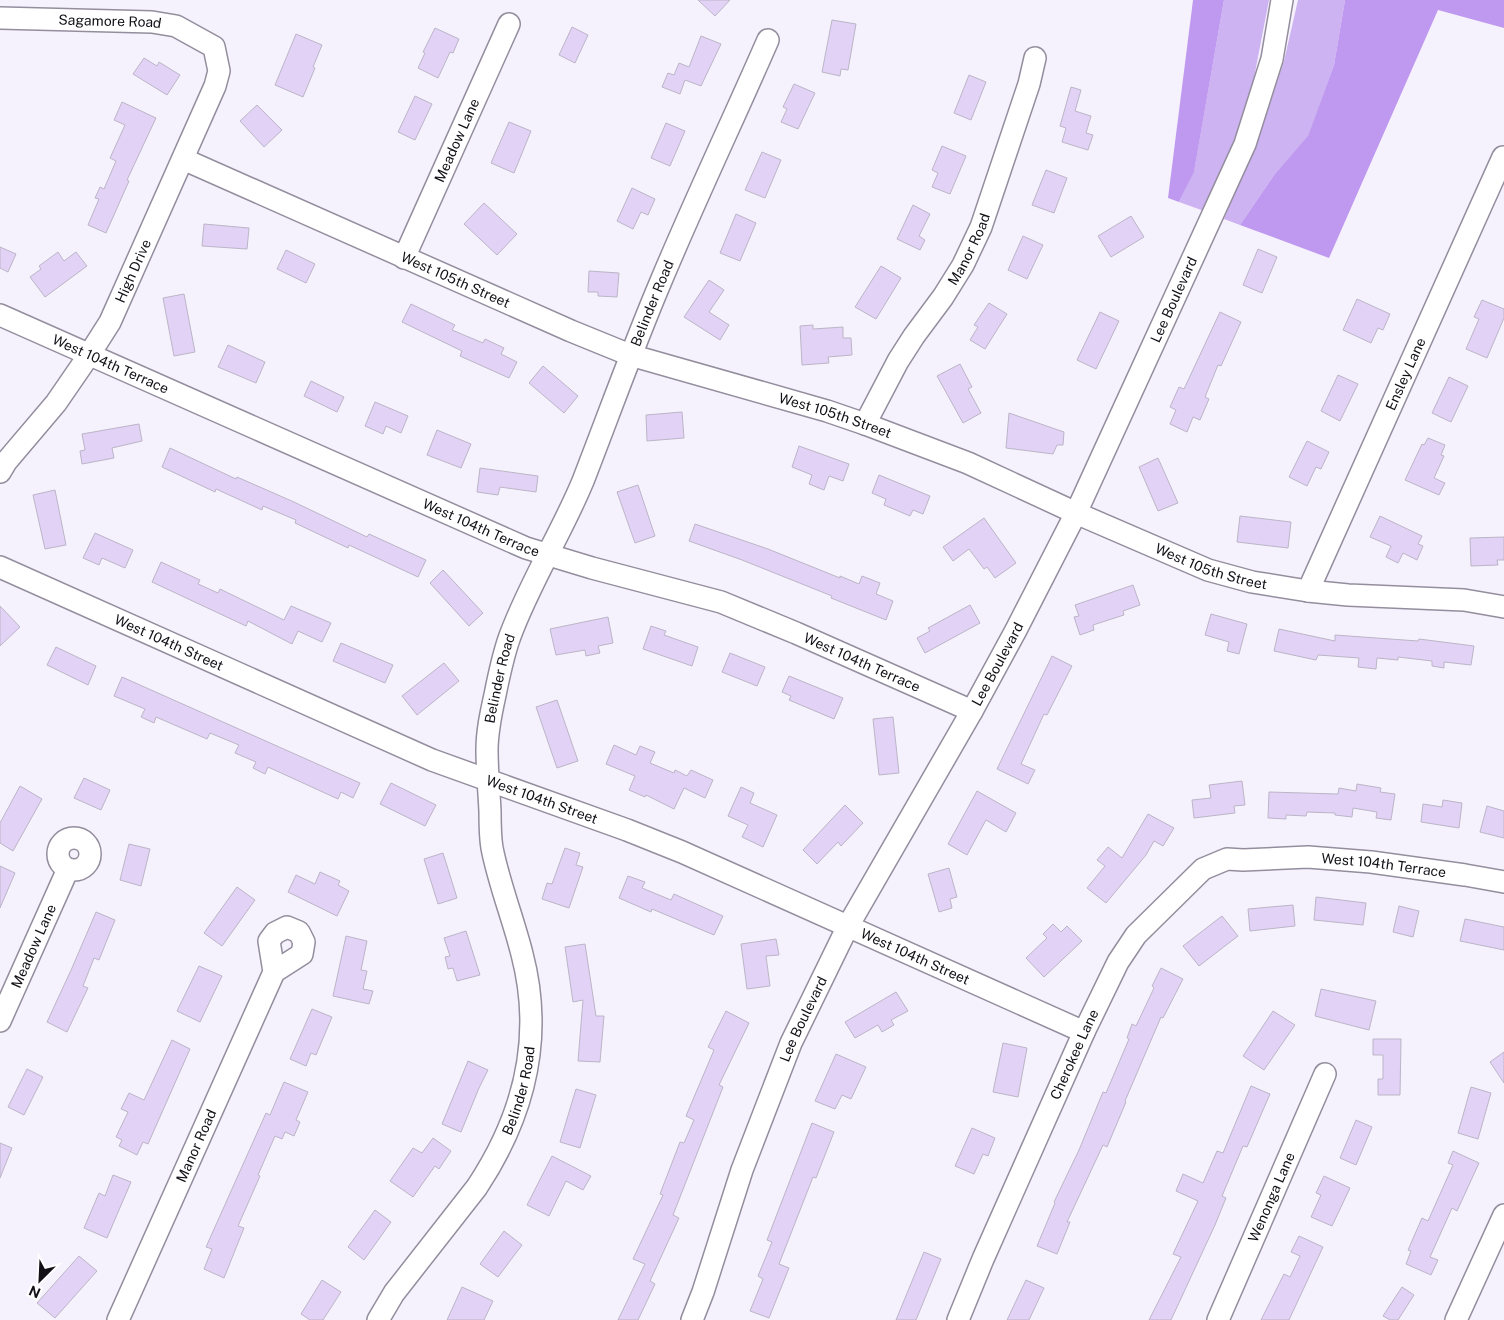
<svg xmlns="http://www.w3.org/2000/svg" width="1504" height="1320" viewBox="0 0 1504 1320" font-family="'Public Sans',sans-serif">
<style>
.green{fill:#cdb3f1}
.forest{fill:#bf99ef}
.building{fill:#e1d2f6;stroke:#bcb5c7}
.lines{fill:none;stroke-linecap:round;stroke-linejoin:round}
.minor-casing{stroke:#948d9e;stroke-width:24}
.minor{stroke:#fff;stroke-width:21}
.labels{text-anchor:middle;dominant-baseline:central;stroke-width:4;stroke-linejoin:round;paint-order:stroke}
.street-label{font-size:14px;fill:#121016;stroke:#fff}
</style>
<rect width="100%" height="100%" fill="#f6f2fd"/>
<g class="green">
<polygon points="1224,0 1269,0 1252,88 1236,137 1204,211 1179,202 1194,171"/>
<polygon points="1298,0 1345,0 1334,65 1308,137 1274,175 1240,225 1224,219 1267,113 1284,61"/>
</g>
<g class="forest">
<polygon points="1193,0 1224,0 1194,172 1179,202 1168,198"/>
<polygon points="1345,0 1504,0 1504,28 1438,10 1329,258 1240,225 1274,175 1308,136 1334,65"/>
</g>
<g class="building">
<polygon points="698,0 730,0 715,16"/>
<polygon points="832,20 856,24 848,70 841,69 840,76 822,72"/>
<polygon points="572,27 588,35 575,63 559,55"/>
<polygon points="435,28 459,39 453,53 450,52 438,78 418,68 425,53 423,52"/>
<polygon points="296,34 322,45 313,67 315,68 303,97 275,85"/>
<polygon points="701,36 721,44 701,86 685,80 680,94 662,87 668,73 674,75 679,63 689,67"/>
<polygon points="144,58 157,66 159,62 180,75 167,95 133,74"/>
<polygon points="969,75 986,82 971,120 954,113"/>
<polygon points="794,84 815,93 798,129 781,122 787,109 783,107"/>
<polygon points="1071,87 1081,90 1075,111 1091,116 1086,133 1093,135 1088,150 1062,142 1066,128 1060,126"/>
<polygon points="415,96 432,104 415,140 398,132"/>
<polygon points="122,102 156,118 127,180 129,181 106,233 88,225 99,199 95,198 100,187 104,189 116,161 110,158 125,125 114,120"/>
<polygon points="257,105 282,130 264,147 240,121"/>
<polygon points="509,122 531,131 514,173 491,163"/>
<polygon points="666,123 685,131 670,166 651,158"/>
<polygon points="942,146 966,156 950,194 932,187 938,173 932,170"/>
<polygon points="762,152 781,160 765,198 745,190"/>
<polygon points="1046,170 1067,178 1054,213 1032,205"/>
<polygon points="632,188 655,199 648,215 641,212 633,229 617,221"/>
<polygon points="484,203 517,234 497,255 464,224"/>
<polygon points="913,205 930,214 919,236 925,240 920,250 897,239"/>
<polygon points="736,214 756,223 740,261 720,253"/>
<polygon points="1131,216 1144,237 1111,257 1098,236"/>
<polygon points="204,224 249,228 247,249 202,246"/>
<polygon points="1023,236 1043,245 1027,279 1008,270"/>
<polygon points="0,247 16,254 8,272 0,268"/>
<polygon points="1258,249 1277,257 1262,293 1243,285"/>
<polygon points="286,250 315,264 306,283 277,269"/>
<polygon points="58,252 64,261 76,252 87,266 45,297 30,277 41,269 39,266"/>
<polygon points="881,266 901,278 876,319 855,307"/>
<polygon points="589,271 619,273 617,297 598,296 598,292 588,292"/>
<polygon points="709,280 724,290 709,312 729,325 720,340 684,317"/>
<polygon points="184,294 195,352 174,356 163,298"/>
<polygon points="1357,299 1390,314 1383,330 1378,328 1371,343 1343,330"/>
<polygon points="1482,300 1504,309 1504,318 1487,358 1466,349 1479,319 1474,317"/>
<polygon points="989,303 1007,314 985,349 970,340 978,327 974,325"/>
<polygon points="411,304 455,325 452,330 483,343 485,339 504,348 501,354 517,362 509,378 460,356 462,351 402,322"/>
<polygon points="1100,312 1119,321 1096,369 1077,360"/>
<polygon points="1220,312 1241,322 1221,366 1218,365 1205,397 1209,399 1200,420 1193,417 1187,432 1170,424 1176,410 1170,407 1179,387 1184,389"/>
<polygon points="813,325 813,329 843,327 843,338 851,338 852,355 828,357 829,363 802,365 800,326"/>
<polygon points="228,345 265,362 256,383 218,367"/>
<polygon points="960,364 972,387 968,389 981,413 963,423 937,376"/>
<polygon points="543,366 578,396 564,413 529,383"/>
<polygon points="1338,375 1358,384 1340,421 1321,411"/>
<polygon points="1449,377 1468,386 1451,422 1432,413"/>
<polygon points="311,381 344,397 337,412 304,396"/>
<polygon points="375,402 408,416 401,433 386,426 383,434 365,426"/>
<polygon points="682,412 684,438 647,441 646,415"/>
<polygon points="1009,413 1064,432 1063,445 1057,445 1053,454 1006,448"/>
<polygon points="139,424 142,441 112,448 114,458 82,464 80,451 85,450 82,434"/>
<polygon points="437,430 471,444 461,468 427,455"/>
<polygon points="1428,438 1445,445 1441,455 1444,456 1434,478 1445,483 1439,495 1405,480 1422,444 1424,445"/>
<polygon points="1307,441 1329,452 1321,469 1316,467 1307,486 1289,477"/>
<polygon points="799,446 849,464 843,481 829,476 824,490 809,484 812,475 792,467"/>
<polygon points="170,448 236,479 237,477 294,502 367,537 369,534 426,560 418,577 349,545 348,548 295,523 296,520 263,506 262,510 216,489 215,492 162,467"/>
<polygon points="1158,458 1178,503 1158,511 1139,467"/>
<polygon points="480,468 538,476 536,492 500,487 498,495 477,492"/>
<polygon points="879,475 930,496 923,514 913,510 910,516 884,505 886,499 872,493"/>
<polygon points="638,485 655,536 635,543 617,492"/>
<polygon points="55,490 66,545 45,549 33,495"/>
<polygon points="1240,516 1291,522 1288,548 1237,542"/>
<polygon points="1380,516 1422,536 1418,544 1423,546 1417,560 1403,553 1398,563 1386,557 1391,546 1370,537"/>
<polygon points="984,518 1016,563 995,578 987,567 984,569 969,549 953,561 943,547"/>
<polygon points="695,524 768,549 840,578 840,576 859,584 862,576 880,583 876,594 893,601 886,620 831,598 832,596 742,560 689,541"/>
<polygon points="95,533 133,550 125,568 102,558 99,565 83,558"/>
<polygon points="1504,537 1504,560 1497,560 1498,565 1471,566 1470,538"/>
<polygon points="161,562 200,580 198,584 218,593 220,589 284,620 291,606 331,623 322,642 298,631 292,644 248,621 246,626 152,582"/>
<polygon points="443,570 483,613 469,626 430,583"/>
<polygon points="1133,585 1140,605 1123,611 1124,615 1093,625 1094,630 1080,635 1074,617 1079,616 1075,605"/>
<polygon points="970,605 980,623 925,653 917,638 930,631 928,628"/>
<polygon points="0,606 20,627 0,646"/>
<polygon points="1211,614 1247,624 1239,654 1227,651 1229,642 1205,635"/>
<polygon points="608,617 613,643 598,646 600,653 586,656 585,650 556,655 550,629"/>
<polygon points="651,626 666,631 664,635 698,647 692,666 643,649"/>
<polygon points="1279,629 1335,641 1335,635 1418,641 1419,639 1474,646 1471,665 1444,662 1444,668 1432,666 1432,661 1398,657 1398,660 1377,658 1376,669 1358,667 1359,658 1318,655 1316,660 1274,651"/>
<polygon points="341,643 393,665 385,683 333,661"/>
<polygon points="56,647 96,666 88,685 47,665"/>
<polygon points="730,653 765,667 757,686 722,672"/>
<polygon points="1052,656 1072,666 1047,715 1044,714 1021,764 1035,770 1028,784 997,769"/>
<polygon points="444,663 459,681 417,715 402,696"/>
<polygon points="789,676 843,698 834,719 789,700 791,696 782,692"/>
<polygon points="122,677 360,783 353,798 341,792 338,799 268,767 265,774 253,768 256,762 235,753 239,745 210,733 207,739 156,717 154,723 141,717 145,709 114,696"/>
<polygon points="557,700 578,761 557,768 536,707"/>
<polygon points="893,717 899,773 879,775 873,719"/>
<polygon points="614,745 636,755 640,746 655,752 650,763 674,773 675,770 687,776 691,770 713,780 705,798 684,788 674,809 646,795 645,797 629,790 635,776 606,764"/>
<polygon points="84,778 110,790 101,810 74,798"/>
<polygon points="1242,781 1245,805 1234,806 1235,813 1194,818 1192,800 1211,798 1209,785"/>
<polygon points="391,783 436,805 425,826 380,804"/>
<polygon points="1357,784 1381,788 1380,792 1395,794 1391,820 1376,818 1377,812 1353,808 1352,817 1335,815 1335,813 1307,812 1306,816 1286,815 1286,819 1268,818 1269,792 1338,794 1339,788 1356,791"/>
<polygon points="20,786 42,799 13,851 0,843 0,823"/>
<polygon points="741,787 754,793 750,803 777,815 763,847 742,837 748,825 728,816"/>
<polygon points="977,791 1016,813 1006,832 986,820 967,855 948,844"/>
<polygon points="1443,800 1462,803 1459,828 1421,822 1423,804 1442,807"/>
<polygon points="845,805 863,823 841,846 838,842 817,864 803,850"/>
<polygon points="1487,806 1504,811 1504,838 1480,832"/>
<polygon points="1148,814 1174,828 1163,846 1154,841 1146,855 1106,903 1087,888 1105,866 1097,860 1108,847 1122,858"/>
<polygon points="129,844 150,849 141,886 120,880"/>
<polygon points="565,848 580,853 576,865 583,867 569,908 542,899 547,883 552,884"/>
<polygon points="443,853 457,898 438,904 424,859"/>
<polygon points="0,866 15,873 0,908"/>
<polygon points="949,868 957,897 950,899 952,908 939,912 928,874"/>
<polygon points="320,872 340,881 338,885 349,891 337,916 288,892 296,875 315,884"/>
<polygon points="628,876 645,882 642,888 671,900 674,894 723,916 714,935 652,909 651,912 619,898"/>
<polygon points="237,887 255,900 222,946 204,933"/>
<polygon points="1316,897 1366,903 1363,925 1314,920"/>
<polygon points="1293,905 1295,926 1250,931 1248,909"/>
<polygon points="1399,906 1419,911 1413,937 1393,932"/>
<polygon points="96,912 115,920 99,960 94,958 83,986 88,988 67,1032 47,1022 72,968"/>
<polygon points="1222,916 1238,936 1199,966 1183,946"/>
<polygon points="1465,919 1504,927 1504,950 1460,941"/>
<polygon points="1053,924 1061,932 1067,926 1082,941 1044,977 1026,958 1047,938 1043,934"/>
<polygon points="466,931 480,975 457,981 453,968 448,969 445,957 450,956 444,938"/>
<polygon points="346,936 367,941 361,970 367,971 363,989 373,991 369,1004 333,996"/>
<polygon points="776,939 779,955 766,956 770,986 747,989 741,944"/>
<polygon points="585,944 596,1016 604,1016 600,1062 578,1061 583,1000 573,1002 565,947"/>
<polygon points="199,966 222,976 200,1022 177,1011"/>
<polygon points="1161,968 1183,979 1163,1018 1161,1017 1125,1101 1126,1102 1107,1147 1103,1145 1067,1222 1070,1222 1057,1254 1037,1246 1055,1203 1054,1202 1079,1150 1103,1092 1106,1093 1129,1039 1127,1038 1132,1024 1136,1026 1154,988 1152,986"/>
<polygon points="1321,989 1376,1001 1369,1030 1315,1016"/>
<polygon points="896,992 908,1011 891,1020 894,1025 882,1032 878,1025 855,1038 845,1022"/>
<polygon points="312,1009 332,1017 316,1055 311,1053 306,1066 290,1059"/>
<polygon points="726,1011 749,1023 719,1085 723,1087 673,1215 679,1218 650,1281 655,1284 638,1320 618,1320 645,1264 633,1259 663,1195 660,1194 680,1142 684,1143 694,1120 686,1116 714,1050 708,1047"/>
<polygon points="1273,1011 1295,1025 1264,1070 1243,1056"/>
<polygon points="1373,1039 1401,1039 1400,1095 1378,1095 1378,1079 1383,1079 1383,1055 1373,1055"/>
<polygon points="172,1040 190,1049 148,1144 143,1142 137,1155 119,1146 122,1140 116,1137 128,1112 121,1109 129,1093 144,1100"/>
<polygon points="1003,1043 1027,1048 1018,1097 993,1092"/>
<polygon points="1504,1052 1504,1083 1490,1062"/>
<polygon points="836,1054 866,1067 851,1099 842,1095 835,1109 815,1101"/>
<polygon points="468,1061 488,1070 479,1088 461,1132 442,1124"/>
<polygon points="27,1069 43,1077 24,1115 8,1107"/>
<polygon points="284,1082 308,1092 296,1120 300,1122 294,1136 285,1132 282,1139 275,1136 258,1175 260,1176 238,1226 244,1228 224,1278 204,1269 212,1249 206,1247 266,1113 270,1115"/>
<polygon points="1251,1086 1270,1094 1247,1147 1243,1146 1222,1196 1226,1198 1215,1225 1171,1320 1149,1320 1181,1257 1173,1254 1198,1201 1176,1191 1183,1174 1203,1183 1217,1151 1223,1153"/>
<polygon points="1471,1087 1491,1093 1478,1139 1458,1133"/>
<polygon points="576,1089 596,1095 580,1148 560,1142"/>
<polygon points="1356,1120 1372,1127 1356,1165 1340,1158"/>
<polygon points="812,1123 834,1132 816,1178 813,1177 779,1264 789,1268 769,1318 750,1311 763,1279 758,1276 772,1242 767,1240"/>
<polygon points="972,1128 995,1138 988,1156 983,1154 974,1174 955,1166"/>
<polygon points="433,1138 451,1151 439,1169 435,1166 413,1197 390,1181 413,1148 422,1153"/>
<polygon points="0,1143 12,1148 0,1178"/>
<polygon points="1453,1151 1479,1163 1457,1211 1452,1208 1430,1257 1438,1260 1431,1275 1406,1264 1411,1251 1408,1250 1422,1218 1428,1221 1453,1165 1448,1163"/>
<polygon points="552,1156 591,1176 583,1190 566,1181 549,1216 527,1205"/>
<polygon points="113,1175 131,1182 107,1238 84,1228 99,1193 105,1196"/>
<polygon points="1324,1176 1350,1188 1332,1226 1311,1217 1321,1195 1316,1193"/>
<polygon points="375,1210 391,1222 364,1260 348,1247"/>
<polygon points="504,1231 522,1245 498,1277 480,1264"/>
<polygon points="1299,1236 1323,1247 1289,1320 1261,1320 1284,1274 1290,1277 1300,1256 1291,1252"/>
<polygon points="924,1252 941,1259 916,1320 896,1320"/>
<polygon points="79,1256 97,1271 55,1318 37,1303"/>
<polygon points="322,1280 341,1292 323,1320 310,1320 301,1314"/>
<polygon points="1026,1280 1044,1288 1029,1320 1007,1320"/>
<polygon points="462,1287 493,1301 484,1320 447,1320"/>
<polygon points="1402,1287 1414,1295 1398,1320 1390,1320 1383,1316"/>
</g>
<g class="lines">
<defs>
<g id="minor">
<path id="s1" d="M0,18L152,22L176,26L214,47L219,71L215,86L110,322L89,355L56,403L6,462L0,472"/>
<path id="s2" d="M183,159L571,331L630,355L827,411L865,424L968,463L1076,513L1208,570L1252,582L1308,591L1348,595L1464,600L1504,607"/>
<path id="s3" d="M404,258L509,24"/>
<path id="s4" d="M0,315L526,548L592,568L721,602L796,633L972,711"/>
<path id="s5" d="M865,424L898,361L914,336L943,297L963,265L981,227L1029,84L1035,58"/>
<path id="s6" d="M0,567L432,760L627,830L682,852L1084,1032"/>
<path id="s7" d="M1308,591L1503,157"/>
<circle cx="74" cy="854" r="16"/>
<path id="s8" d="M0,1021L68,869"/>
<path id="s9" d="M118,1320L274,972L302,954L304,942L299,932L287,927L275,933L269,941L274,972"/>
<path id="s10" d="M378,1320L394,1293L477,1187C524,1116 544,1038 522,954C513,918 499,884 492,848C490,836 490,823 490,811C489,791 487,770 487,750C487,731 491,713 495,695C499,675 503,655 510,636C530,582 561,534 583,481C609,414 633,347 661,281C695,200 733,120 768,40"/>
<path id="s11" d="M692,1320L703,1292L742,1170L791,1043L848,926L972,711L1016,630L1076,513L1245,144L1272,59L1282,0"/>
<path id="s12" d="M958,1320L983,1259L1084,1032L1118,962L1136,935L1203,869L1227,859L1243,860L1308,857L1371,862L1465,875L1504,882"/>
<path id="s13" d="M1218,1320L1325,1074"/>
<polyline points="1456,1320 1504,1215"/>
</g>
</defs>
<use href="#minor" class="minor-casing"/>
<use href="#minor" class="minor"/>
</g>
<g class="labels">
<g class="street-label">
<text stroke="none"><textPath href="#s1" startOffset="110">Sagamore Road</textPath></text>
<text stroke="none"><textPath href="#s3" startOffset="129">Meadow Lane</textPath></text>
<text stroke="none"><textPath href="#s5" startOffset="204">Manor Road</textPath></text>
<text transform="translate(133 271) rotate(-66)">High Drive</text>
<text stroke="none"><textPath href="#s2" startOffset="298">West 105th Street</textPath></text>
<text stroke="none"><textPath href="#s11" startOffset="1131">Lee Boulevard</textPath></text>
<text stroke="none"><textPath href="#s10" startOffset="1098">Belinder Road</textPath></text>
<text stroke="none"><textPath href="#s4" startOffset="121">West 104th Terrace</textPath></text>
<text stroke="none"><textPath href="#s7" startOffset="238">Ensley Lane</textPath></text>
<text stroke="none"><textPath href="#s2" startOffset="702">West 105th Street</textPath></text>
<text stroke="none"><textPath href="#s4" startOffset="526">West 104th Terrace</textPath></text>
<text stroke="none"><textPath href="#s2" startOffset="1108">West 105th Street</textPath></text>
<text stroke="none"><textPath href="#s6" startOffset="185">West 104th Street</textPath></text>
<text stroke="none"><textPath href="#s4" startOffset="931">West 104th Terrace</textPath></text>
<text stroke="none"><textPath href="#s11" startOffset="726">Lee Boulevard</textPath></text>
<text stroke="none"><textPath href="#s10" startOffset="692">Belinder Road</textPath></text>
<text stroke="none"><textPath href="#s6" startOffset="590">West 104th Street</textPath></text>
<text stroke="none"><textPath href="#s12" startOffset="702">West 104th Terrace</textPath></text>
<text stroke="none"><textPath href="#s8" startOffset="82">Meadow Lane</textPath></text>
<text stroke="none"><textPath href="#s6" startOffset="995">West 104th Street</textPath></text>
<text stroke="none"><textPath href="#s11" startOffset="321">Lee Boulevard</textPath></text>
<text stroke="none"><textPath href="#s12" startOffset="290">Cherokee Lane</textPath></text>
<text stroke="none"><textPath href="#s10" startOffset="272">Belinder Road</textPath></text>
<text stroke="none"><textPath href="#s9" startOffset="191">Manor Road</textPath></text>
<text stroke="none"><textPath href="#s13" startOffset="134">Wenonga Lane</textPath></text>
</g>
</g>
<g transform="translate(40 1280) rotate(204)" stroke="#ffffff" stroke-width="4" paint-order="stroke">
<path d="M0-4L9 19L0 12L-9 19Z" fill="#121016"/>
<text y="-8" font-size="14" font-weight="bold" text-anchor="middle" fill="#121016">N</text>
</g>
</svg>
